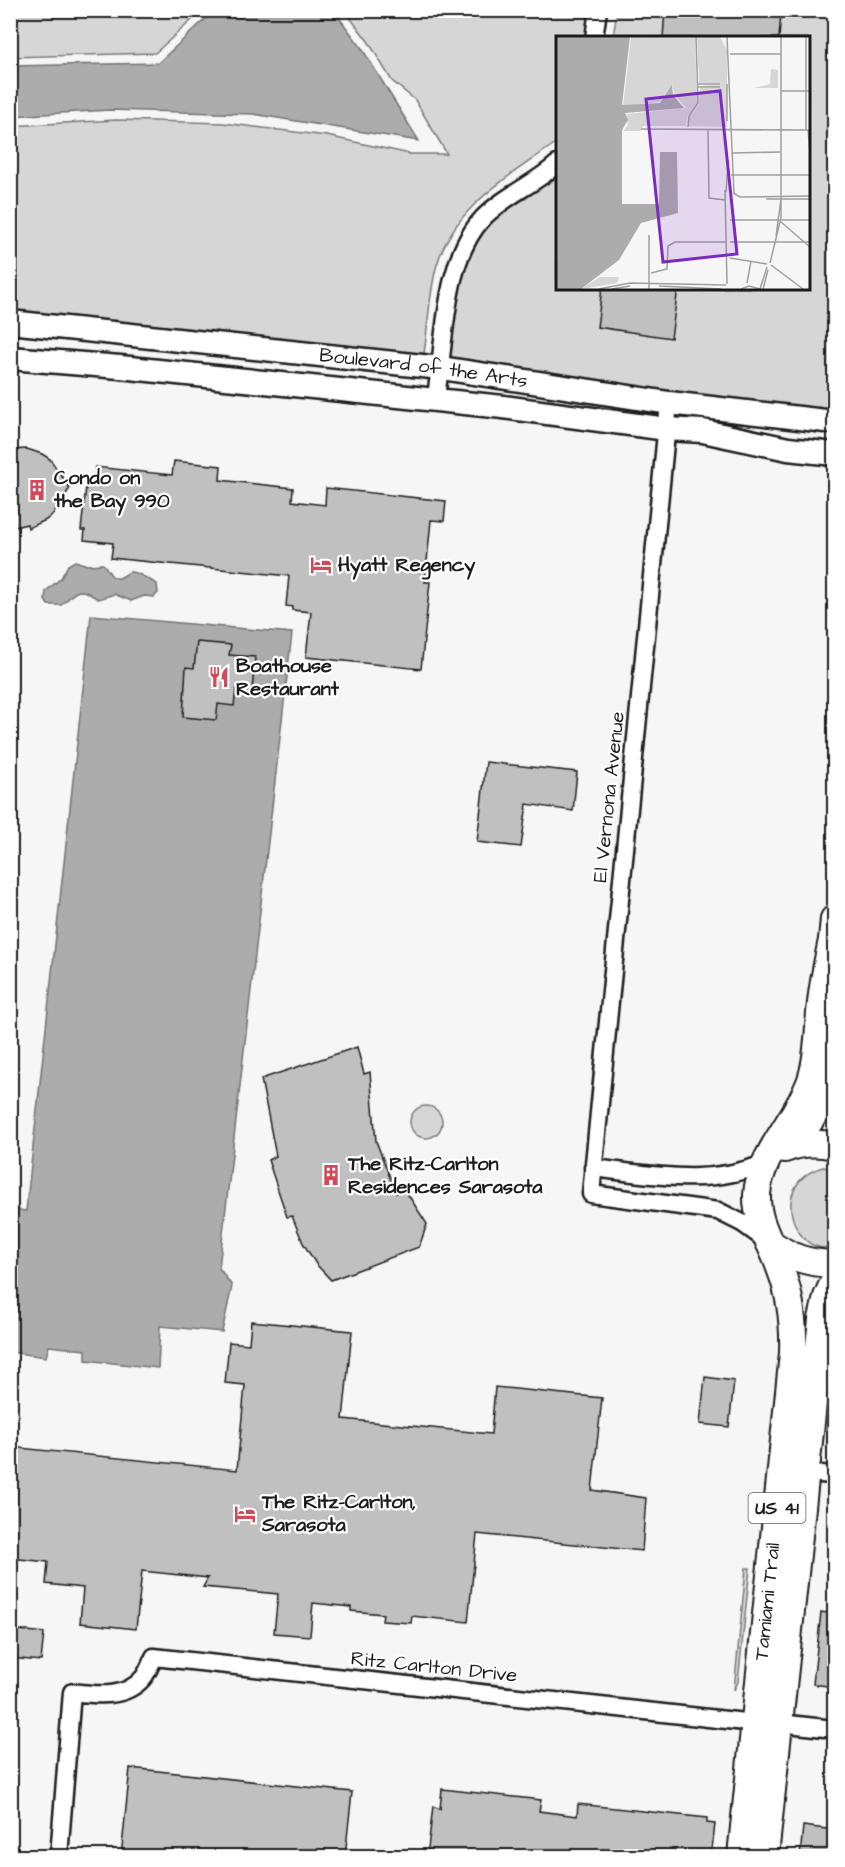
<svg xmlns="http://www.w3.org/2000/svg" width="845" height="1867" viewBox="0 0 845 1867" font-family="'Architects Daughter',sans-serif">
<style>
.green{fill:#d6d6d6;stroke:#797979;stroke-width:1.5}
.water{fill:#acacac;stroke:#727272;stroke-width:1.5}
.building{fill:#c0c0c0;stroke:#1c1c1c;stroke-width:1.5}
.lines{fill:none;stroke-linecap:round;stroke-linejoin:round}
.street-casing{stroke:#1c1c1c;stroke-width:21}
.secondary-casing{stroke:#1c1c1c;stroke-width:27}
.primary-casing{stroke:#1c1c1c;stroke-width:30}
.street{stroke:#fff;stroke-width:16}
.secondary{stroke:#fff;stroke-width:22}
.primary{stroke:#fff;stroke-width:26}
.labels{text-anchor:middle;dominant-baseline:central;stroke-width:4.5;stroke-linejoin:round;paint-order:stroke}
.shield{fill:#fff;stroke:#606060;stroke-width:1.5}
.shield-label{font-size:18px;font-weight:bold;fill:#1c1c1c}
.street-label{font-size:20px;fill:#1c1c1c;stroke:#fff}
.poi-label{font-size:20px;font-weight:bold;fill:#1c1c1c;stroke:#fff;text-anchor:start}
.inset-road{fill:none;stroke:#9f9f9f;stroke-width:1.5}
.view{fill:#7b2cbf;fill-opacity:0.15;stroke:#7b2cbf;stroke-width:3}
.inset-edge{fill:none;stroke:#1c1c1c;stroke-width:3}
</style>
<rect width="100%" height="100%" fill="#f6f6f6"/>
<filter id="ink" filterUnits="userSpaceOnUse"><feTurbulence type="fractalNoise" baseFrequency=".0167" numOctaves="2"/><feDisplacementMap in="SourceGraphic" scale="12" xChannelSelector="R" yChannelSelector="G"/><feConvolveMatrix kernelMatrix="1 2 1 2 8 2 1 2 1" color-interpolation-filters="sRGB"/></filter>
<g filter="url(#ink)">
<g class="green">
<polygon points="10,11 11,10 202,11 155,53 11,57"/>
<path d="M345,11H596L593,37L557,38V142C509,177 452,207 436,268C429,296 428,326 424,354L11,311V126L116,120L223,123L327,136L410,154H447L415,100L392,81L368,41Z"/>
<polygon points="617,11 834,11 834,411 670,392 444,357 453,285 482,226 557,169 557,288 808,288 808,38 613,37"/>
<circle cx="426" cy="1122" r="16"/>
<path d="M823,1167L834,1169V1245C799,1263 763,1184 823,1167Z"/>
<polygon points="746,1568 750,1568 738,1682 734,1690"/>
</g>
<g class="water">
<polygon points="214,11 334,11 361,47 419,141 253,114 110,110 11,116 11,66 158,63"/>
<path d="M75,561L87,565L103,564C108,568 108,573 112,576C120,582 123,574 130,572C135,571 152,581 157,584L158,593L154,597L144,596L131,601L114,594L99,599C94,598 91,594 86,592C74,587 69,600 61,605H48L45,600L46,591L61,578L68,565Z"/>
<polygon points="91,615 292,633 219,1268 232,1286 222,1332 160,1326 158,1368 86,1360 86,1350 49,1346 46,1357 10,1352 11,1209 26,1211"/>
</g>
<g class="building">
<polygon points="665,10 751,10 781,13 779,38 663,38"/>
<polygon points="602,288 678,288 671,338 597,327"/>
<polygon points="27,449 42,454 50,459 70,488 53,514 46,520 28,528 27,524 10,528 10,450"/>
<polygon points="174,461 221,466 220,480 293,488 292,501 325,505 326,488 446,501 444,521 431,520 425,582 430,582 421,669 306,657 311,612 292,610 292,607 286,606 289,576 111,558 113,543 84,540 85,530 81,530 87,478 94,478 95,467 172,475"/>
<polygon points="197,642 231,645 229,655 255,657 252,691 236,690 234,706 218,704 216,720 183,717 186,667 194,668"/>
<polygon points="486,762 577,772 573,811 527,804 521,847 477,842"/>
<polygon points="357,1047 364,1074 370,1072 376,1141 396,1193 405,1190 427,1224 419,1247 331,1280 316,1264 303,1243 292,1216 287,1217 268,1160 276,1156 261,1079"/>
<polygon points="251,1321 352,1331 343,1419 491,1434 495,1387 602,1398 592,1490 646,1498 642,1551 477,1534 468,1622 412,1616 411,1623 382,1621 383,1614 351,1611 351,1607 313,1603 310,1636 274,1633 278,1594 203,1587 208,1578 142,1571 136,1629 80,1623 83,1588 46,1584 48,1562 10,1558 10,1447 237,1470 245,1385 225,1383 229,1342 249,1344"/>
<polygon points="705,1377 734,1381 729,1427 700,1424"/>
<polygon points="821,1612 834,1614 834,1687 813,1684"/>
<polygon points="10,1629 44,1633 41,1661 10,1658"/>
<polygon points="130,1768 352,1792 345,1857 121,1857"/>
<polygon points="442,1789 541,1800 539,1811 577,1816 578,1804 707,1818 707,1823 715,1824 711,1857 427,1857 433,1806 440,1809"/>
<polygon points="803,1826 834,1830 834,1857 800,1857"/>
</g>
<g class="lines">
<defs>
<g id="street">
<polyline points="594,38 598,10"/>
<path d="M435,401C446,344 442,262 483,218C504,196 535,184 557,164"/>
<polyline points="669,403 591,1194 718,1211 742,1223 767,1241"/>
<path d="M593,1168C655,1175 707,1187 766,1163"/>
<polyline points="806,1473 834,1475"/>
<polyline points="779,1723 834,1729"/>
<path d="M59,1856L72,1692C97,1695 125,1699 143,1678C148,1672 151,1663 154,1657L754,1723"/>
</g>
<g id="secondary">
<path id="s1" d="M10,322L441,368L669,403L834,422"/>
<polyline points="10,358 120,367 503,407 667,429 703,431 788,449 834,454"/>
</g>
<g id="primary">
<polyline points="830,960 834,919"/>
<path d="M793,1145C816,1114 829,1096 831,1056"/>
<path d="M785,1149C802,1142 817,1142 834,1146"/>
<path d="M769,1242C792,1258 806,1263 834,1264"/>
<path id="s2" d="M741,1856L793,1353C794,1324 791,1296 780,1268C772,1244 756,1222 757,1195C759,1155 798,1118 811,1080C819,1056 818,1028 821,1003C823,983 827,964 831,945"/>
<polyline points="765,1856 822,1319 827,1297 834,1281"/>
</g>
</defs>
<use href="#street" class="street-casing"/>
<use href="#secondary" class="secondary-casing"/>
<use href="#primary" class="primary-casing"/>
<use href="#street" class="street"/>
<use href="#secondary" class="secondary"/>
<use href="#primary" class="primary"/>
</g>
</g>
<defs>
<symbol id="building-bare" viewBox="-9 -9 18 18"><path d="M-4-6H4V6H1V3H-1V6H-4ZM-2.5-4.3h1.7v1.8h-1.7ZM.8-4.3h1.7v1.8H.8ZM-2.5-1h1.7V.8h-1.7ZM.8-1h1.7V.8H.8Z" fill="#d1495b" stroke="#fff" stroke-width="2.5" paint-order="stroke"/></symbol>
<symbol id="hotel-bare" viewBox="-9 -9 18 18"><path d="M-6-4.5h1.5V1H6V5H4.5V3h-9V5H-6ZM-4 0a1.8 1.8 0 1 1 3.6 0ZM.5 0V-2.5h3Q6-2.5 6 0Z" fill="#d1495b" stroke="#fff" stroke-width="2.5" paint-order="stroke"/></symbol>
<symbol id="restaurant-bare" viewBox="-9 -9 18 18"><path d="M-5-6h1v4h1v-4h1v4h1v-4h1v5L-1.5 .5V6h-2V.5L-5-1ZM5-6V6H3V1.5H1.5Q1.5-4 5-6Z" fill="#d1495b" stroke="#fff" stroke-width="2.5" paint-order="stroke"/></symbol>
</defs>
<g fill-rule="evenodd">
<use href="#building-bare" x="22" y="475" width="30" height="30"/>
<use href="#hotel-bare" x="306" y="550" width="30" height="30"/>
<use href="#restaurant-bare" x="204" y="662" width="30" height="30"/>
<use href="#building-bare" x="316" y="1160" width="30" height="30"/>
<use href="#hotel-bare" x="230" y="1499" width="30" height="30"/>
</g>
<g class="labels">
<rect class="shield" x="748.5" y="1493" width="57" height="30" rx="4.5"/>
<g class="shield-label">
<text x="777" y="1508">US 41</text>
</g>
<g class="street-label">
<text stroke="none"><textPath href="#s1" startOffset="416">Boulevard of the Arts</textPath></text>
<text transform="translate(609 797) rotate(-84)">El Vernona Avenue</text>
<text stroke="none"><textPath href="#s2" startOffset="256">Tamiami Trail</textPath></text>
<text transform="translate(434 1667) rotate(6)">Ritz Carlton Drive</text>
</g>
<g class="poi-label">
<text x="54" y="478">Condo on<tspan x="54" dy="23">the Bay 990</tspan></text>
<text x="338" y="565">Hyatt Regency</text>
<text x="236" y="666">Boathouse<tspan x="236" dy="23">Restaurant</tspan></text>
<text x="348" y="1164">The Ritz-Carlton<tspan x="348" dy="23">Residences Sarasota</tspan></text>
<text x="262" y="1502">The Ritz-Carlton,<tspan x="262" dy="23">Sarasota</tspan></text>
</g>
</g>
<g transform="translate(556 36)">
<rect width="254" height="254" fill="#f6f6f6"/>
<path d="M75,1H139L141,70L132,79L130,90H87L85,95H67L72,89L70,78L130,72L118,58L116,47L104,66L67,70ZM141,1H164L171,14V91L132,90V83L143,69L144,52H167L144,50L167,48L143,47ZM215,33L222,34V52H198L214,48ZM44,241H63L61,247L25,253Z" fill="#d6d6d6"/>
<path d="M0,1H74L66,69L104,67L116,48L117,59L128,72L69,77L72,84L66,94V168H103L104,116H121L122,177L85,187L63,224L25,253H0Z" fill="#acacac"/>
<path class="inset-road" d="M171,1L178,158M250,1V94M174,18H225M142,48H164M171,48V85M142,51H164M225,55H254M132,91L133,80L142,67L140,1M152,94L153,162L169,164M224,94L85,93L254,94M252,94L254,116M176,117L224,116M175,139H254M169,154L171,248M170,156L172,129M177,157L184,161L254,160M210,163H254M174,184H254M225,186L254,211M93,199V253M220,200L225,163M174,206H254M174,222L211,228M214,227L225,182V1M215,229L247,253M95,237L111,233L112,210L119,206H170M191,247L195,225M103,250L165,253M43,253L74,247L170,249M56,253L74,250M185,253L193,250L204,253L211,231M207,253L212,234"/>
<path class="view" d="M164,55L181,218L107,226L90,63Z"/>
<rect width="254" height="254" class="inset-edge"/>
</g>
<rect width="845" height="1867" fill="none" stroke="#fff" stroke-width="36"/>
<rect x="18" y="18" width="809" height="1831" fill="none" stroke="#1c1c1c" stroke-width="2" filter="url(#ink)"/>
</svg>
